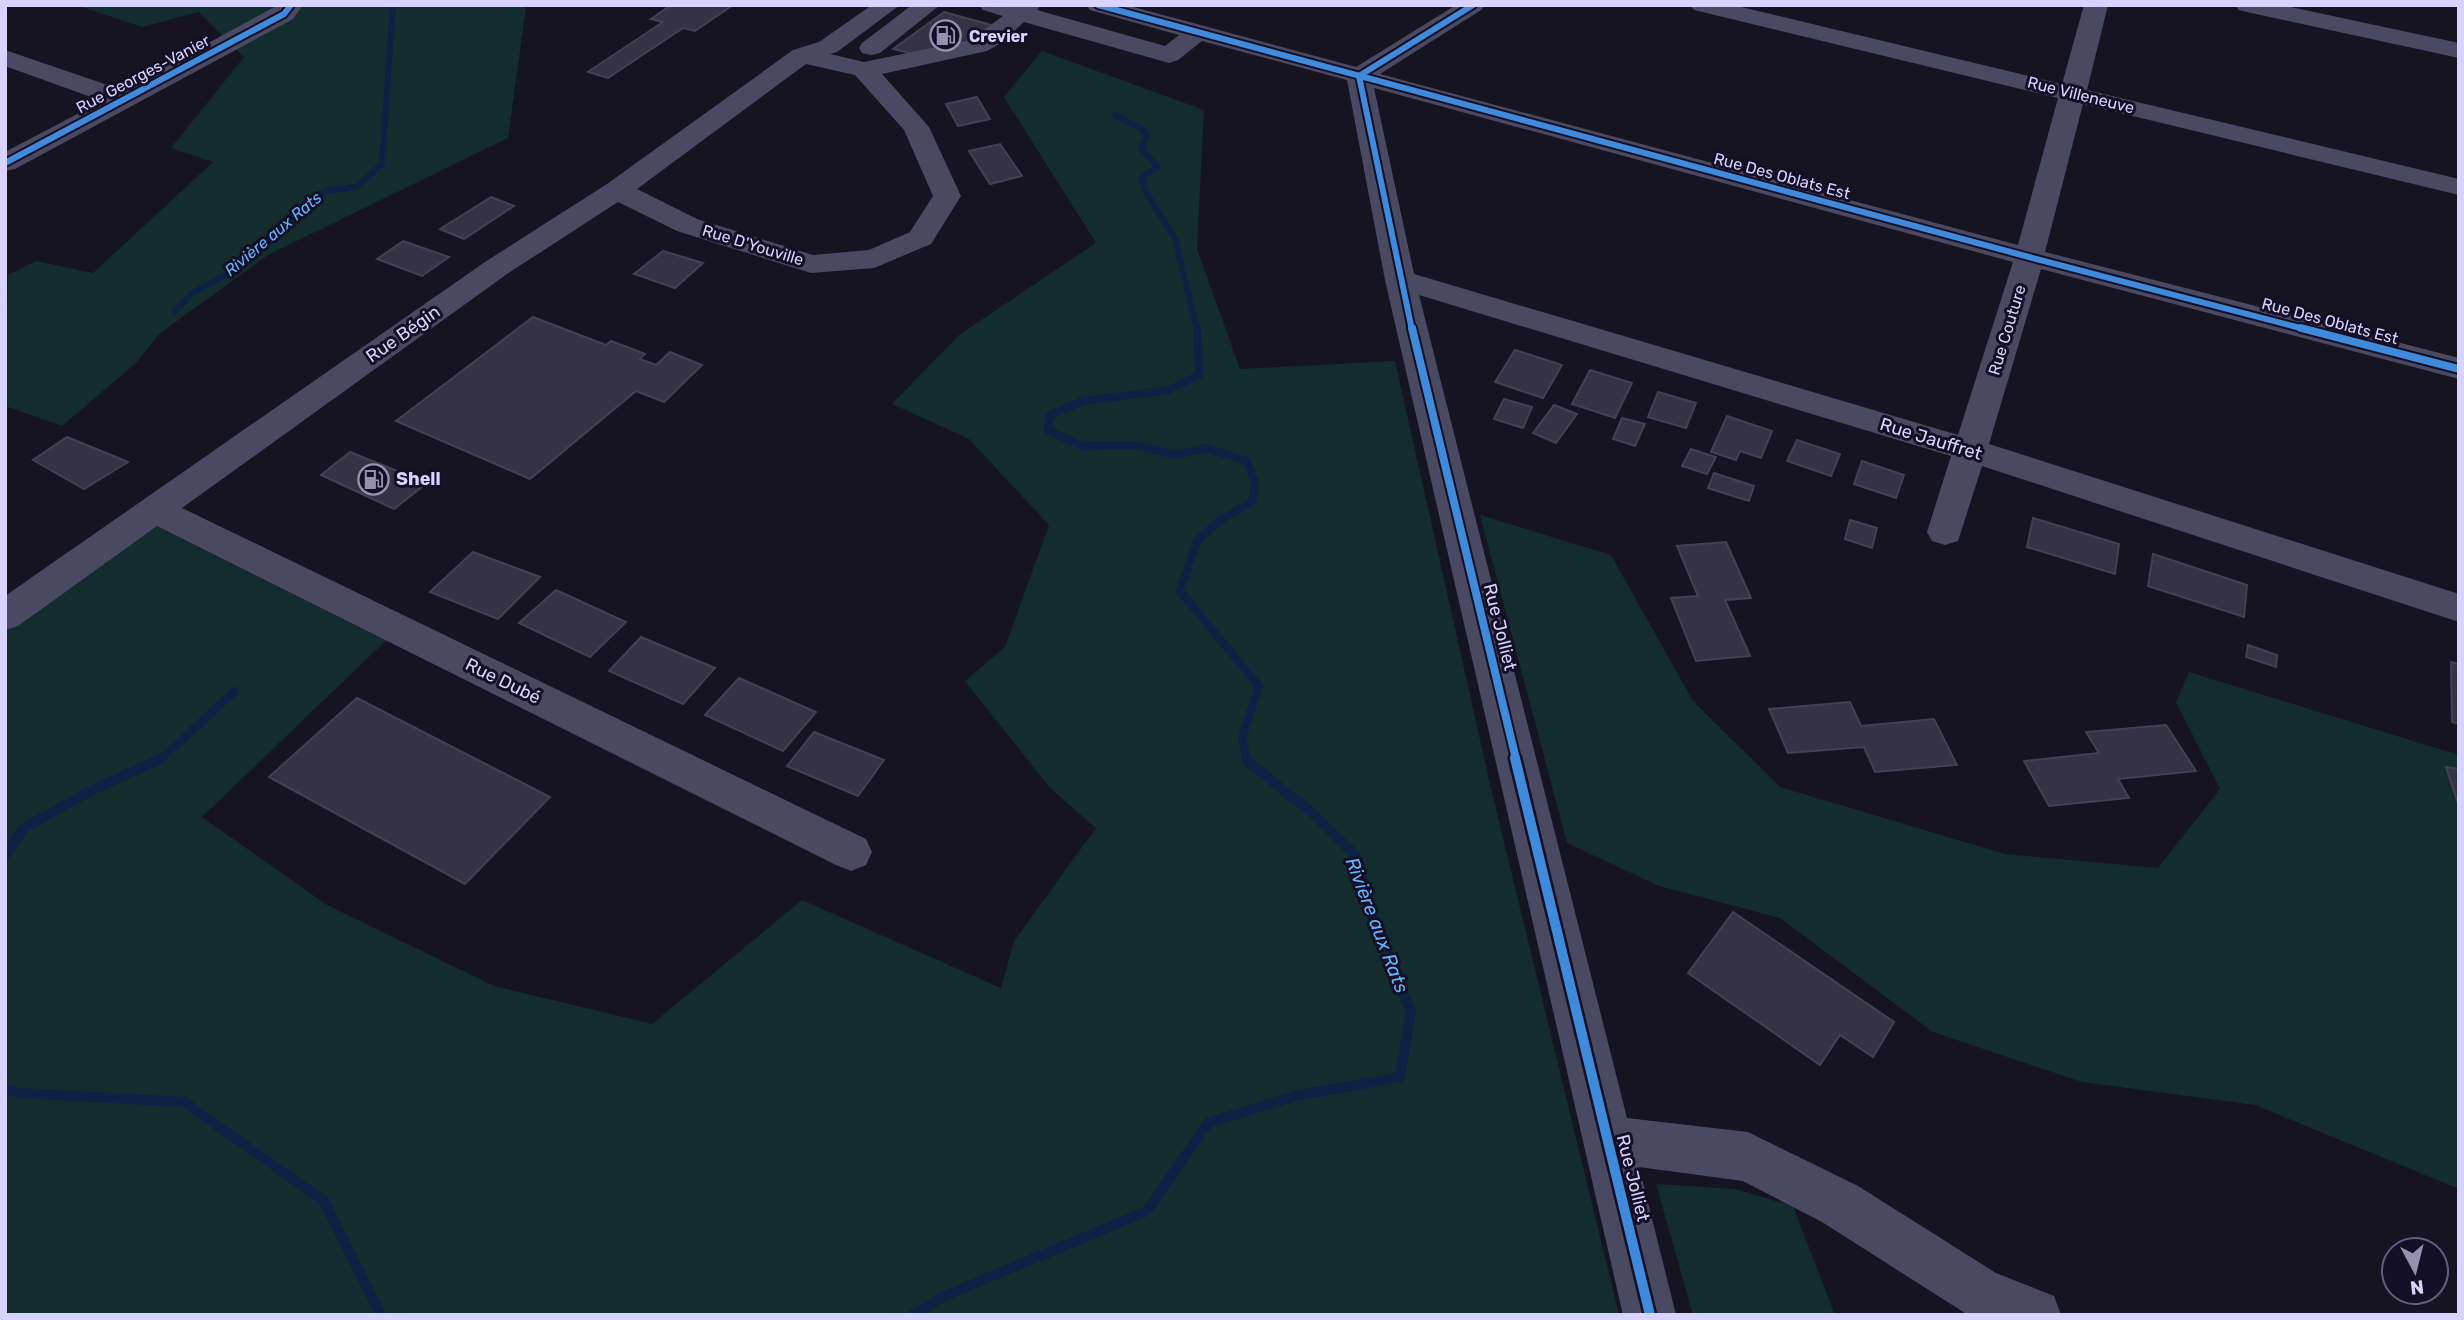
<svg xmlns="http://www.w3.org/2000/svg" width="2464" height="1320" viewBox="0 0 2464 1320" font-family="Rubik,sans-serif">
<style>
.green{fill:#132c2d}
.lines{fill:none;stroke-linecap:round;stroke-linejoin:round}
.stream-far2{stroke:#0d2144;stroke-width:6}
.stream-far1{stroke:#0d2144;stroke-width:8}
.stream{stroke:#0d2144;stroke-width:10}
.building{fill:#343243;stroke:#433f54;stroke-width:2}
.minor{fill:#4a4962;fill-rule:evenodd}
.cycleway-far2-casing{stroke:#130f26;stroke-width:10}
.cycleway-far1-casing{stroke:#130f26;stroke-width:12}
.cycleway-casing{stroke:#130f26;stroke-width:15}
.cycleway-far2{stroke:#408adc;stroke-width:6}
.cycleway-far1{stroke:#408adc;stroke-width:8}
.cycleway{stroke:#408adc;stroke-width:10}
.labels{text-anchor:middle;dominant-baseline:central;stroke-width:6;stroke-linejoin:round;paint-order:stroke}
.far-poi-label{font-size:16px;font-weight:bold;fill:#d9d4ff;stroke:#130f26;text-anchor:start}
.far-street-label{font-size:16px;fill:#d9d4ff;stroke:#130f26}
.far-water-label{font-size:16px;font-style:italic;fill:#62b6ff;stroke:#130f26}
.street-label{font-size:18px;fill:#d9d4ff;stroke:#130f26}
.poi-label{font-size:18px;font-weight:bold;fill:#d9d4ff;stroke:#130f26;text-anchor:start}
.water-label{font-size:19px;font-style:italic;fill:#62b6ff;stroke:#130f26}
</style>
<rect width="100%" height="100%" fill="#161421"/>
<g class="green">
<polygon points="76,5 524,5 526,7 508,138 268,255 159,334 136,363 62,426 5,406 8,275 36,261 93,273 213,162 171,148 244,57 199,12 142,27"/>
<polygon points="1042,51 1204,110 1197,249 1240,369 1395,361 1490,784 1619,1315 5,1315 5,624 155,510 398,629 202,817 327,905 494,986 652,1024 802,900 1001,988 1014,941 1096,828 1050,788 965,681 1005,647 1049,525 969,439 892,404 959,335 1096,243 1004,97"/>
<polygon points="1480,515 1611,555 1693,701 1780,787 2005,854 2158,868 2220,789 2176,702 2189,672 2459,755 2459,1189 2255,1105 2082,1082 1933,1032 1780,918 1659,886 1567,843"/>
<polygon points="1656,1184 1735,1189 1793,1206 1835,1315 1693,1315"/>
</g>
<g class="lines">
<g class="stream-far2">
<polyline points="1115,115 1140,128 1147,135 1141,149 1158,166 1141,178 1145,191 1175,238 1197,330"/>
<polyline points="175,311 191,294 236,269 271,240 298,210 325,191 356,187 382,164 393,5"/>
</g>
<g class="stream-far1">
<polyline points="1197,328 1199,375 1169,390 1083,401 1050,415 1048,430 1083,446 1135,445 1176,455 1207,448 1247,461 1255,483 1252,502 1220,520 1197,541 1180,591 1259,686 1242,738 1247,759"/>
<polyline points="161,759 235,691"/>
</g>
<g class="stream">
<polyline points="5,855 24,828 92,790 163,758"/>
<polyline points="5,1089 20,1093 184,1102 324,1201 381,1315"/>
<polyline points="913,1315 942,1297 1147,1211 1208,1123 1295,1096 1400,1077 1411,1012 1380,939 1355,855 1311,812 1247,761 1246,758"/>
</g>
</g>
<g class="building">
<polygon points="671,5 733,5 695,31 683,28 608,78 588,72 663,22 651,19"/>
<polygon points="944,12 995,26 969,46 923,56 893,49"/>
<polygon points="977,97 990,119 958,126 946,104"/>
<polygon points="1000,144 1022,176 990,184 969,151"/>
<polygon points="491,197 514,206 464,239 440,229"/>
<polygon points="403,241 449,257 422,276 377,259"/>
<polygon points="663,251 703,263 675,288 634,274"/>
<polygon points="533,317 606,345 611,341 645,354 640,359 656,365 670,352 702,365 664,402 636,391 530,479 396,421"/>
<polygon points="1515,350 1562,365 1543,398 1495,382"/>
<polygon points="1590,370 1632,383 1615,418 1572,404"/>
<polygon points="1658,392 1696,403 1686,428 1648,417"/>
<polygon points="1504,399 1532,407 1523,428 1494,419"/>
<polygon points="1554,405 1577,414 1556,443 1533,433"/>
<polygon points="1727,416 1772,431 1761,458 1740,451 1736,460 1711,452"/>
<polygon points="1622,418 1645,424 1635,446 1613,439"/>
<polygon points="67,437 128,462 84,489 33,460"/>
<polygon points="1797,440 1840,454 1831,476 1787,461"/>
<polygon points="1691,449 1716,457 1707,474 1682,466"/>
<polygon points="350,452 427,483 394,509 321,475"/>
<polygon points="1862,461 1904,475 1896,498 1854,484"/>
<polygon points="1714,473 1754,486 1749,501 1708,488"/>
<polygon points="2033,518 2119,544 2115,574 2027,547"/>
<polygon points="1850,520 1877,528 1872,548 1845,539"/>
<polygon points="1726,542 1751,598 1725,600 1750,656 1696,661 1671,598 1698,596 1677,546"/>
<polygon points="473,552 540,577 498,619 430,592"/>
<polygon points="2153,554 2247,585 2244,617 2148,586"/>
<polygon points="556,590 626,622 590,657 519,623"/>
<polygon points="641,637 715,668 683,704 609,671"/>
<polygon points="2248,645 2277,655 2276,667 2246,657"/>
<polygon points="2451,662 2459,664 2459,724 2452,722"/>
<polygon points="739,678 816,712 783,751 705,715"/>
<polygon points="357,698 550,797 465,884 269,777"/>
<polygon points="1850,702 1861,726 1934,719 1957,765 1875,772 1864,747 1788,753 1769,709"/>
<polygon points="2166,725 2196,771 2118,779 2129,798 2049,806 2024,761 2099,753 2086,732"/>
<polygon points="814,732 884,760 858,796 787,766"/>
<polygon points="2446,767 2459,769 2459,806"/>
<polygon points="1733,912 1894,1022 1873,1057 1840,1035 1820,1065 1688,973"/>
</g>
<g class="lines">
<g class="minor">
<polygon points="278,5 303,5 293,19 15,169 5,171 5,152 102,101 5,66 5,50 122,90"/>
<path d="M872,5H900L837,52L830,54L864,62L970,40L1003,16L983,10L979,5H1041L1037,10L1165,46L1179,35L1090,10L1086,5H1126L1356,67L1456,5H1485L1481,10L1380,74L2018,245L2058,98L1694,10L1690,5H1733L2062,84L2084,5H2108L2087,90L2459,179V195L2083,104L2045,252L2459,358V379L2041,269L1989,444L2459,594V622L1982,466L1958,541L1945,545L1932,541L1927,532L1951,456L1419,295L1627,1118L1748,1132L1858,1186L1996,1273L2054,1296L2061,1315H1968L1822,1222L1743,1181L1639,1167L1676,1315H1623L1385,280L1347,80L1202,41L1178,60L1169,63L1024,22L1001,43L987,51L882,74L929,127L961,196L931,244L874,268L811,273L677,231L618,202L507,274L182,508L866,839L872,852L866,865L851,871L836,865L157,526L18,626L5,630V596L485,262L607,184L793,50L819,42ZM806,64L855,75L904,130L933,196L910,232L869,250L813,255L697,219L637,189ZM1374,88L2013,262L1958,435L1414,274Z"/>
<polygon points="912,5 940,5 880,53 871,55 862,53 859,48 862,43"/>
<polygon points="2235,5 2281,5 2459,43 2459,58 2247,12 2239,10"/>
</g>
<defs>
<g id="cycleway-far2">
<polyline points="1098,5 2029,257 2308,330"/>
<polyline points="5,163 284,14 291,5"/>
<polyline points="1412,330 1359,76 1473,5"/>
</g>
<g id="cycleway-far1">
<polyline points="1412,328 1516,759"/>
<polyline points="2301,328 2459,369"/>
</g>
<polyline id="cycleway" points="1515,758 1650,1315"/>
</defs>
<use href="#cycleway-far2" class="cycleway-far2-casing"/>
<use href="#cycleway-far1" class="cycleway-far1-casing"/>
<use href="#cycleway" class="cycleway-casing"/>
<use href="#cycleway-far2" class="cycleway-far2"/>
<use href="#cycleway-far1" class="cycleway-far1"/>
<use href="#cycleway" class="cycleway"/>
</g>
<defs>
<symbol id="fuel-ring" viewBox="-11 -11 22 22"><circle r="9.5" fill="#130f26" stroke="#9591b1" stroke-width="1.5"/><path d="M-5.5-6h7V0h2V4h1.3V-2.5L3-4.5l.8-.8L6-3V5H2.5V1h-1V6h-7ZM-4.2-4.7v3.2H.2V-4.7Z" fill="#9591b1"/></symbol>
</defs>
<g fill-rule="evenodd">
<use href="#fuel-ring" x="928" y="18" width="35" height="35"/>
<use href="#fuel-ring" x="356" y="462" width="35" height="35"/>
</g>
<g class="labels">
<g class="far-poi-label">
<text x="969" y="36">Crevier</text>
</g>
<g class="far-street-label">
<text transform="translate(143 74) rotate(-28)">Rue Georges-Vanier</text>
<text transform="translate(2081 95) rotate(14)">Rue Villeneuve</text>
<text transform="translate(1782 176) rotate(15)">Rue Des Oblats Est</text>
<text transform="translate(753 245) rotate(17)">Rue D'Youville</text>
<text transform="translate(2330 321) rotate(15)">Rue Des Oblats Est</text>
<text transform="translate(2007 330) rotate(-73)">Rue Couture</text>
</g>
<g class="far-water-label">
<text transform="translate(273 234) rotate(-40)">Rivière aux Rats</text>
</g>
<g class="street-label">
<text transform="translate(403 334) rotate(-35)">Rue Bégin</text>
<text transform="translate(1931 439) rotate(17)">Rue Jauffret</text>
<text transform="translate(1500 627) rotate(76)">Rue Jolliet</text>
<text transform="translate(503 681) rotate(26)">Rue Dubé</text>
<text transform="translate(1633 1178) rotate(76)">Rue Jolliet</text>
</g>
<g class="poi-label">
<text x="396" y="479">Shell</text>
</g>
<g class="water-label">
<text transform="translate(1377 925) rotate(69)">Rivière aux Rats</text>
</g>
</g>
<rect width="2464" height="1320" fill="none" stroke="#d9d4ff" stroke-width="14"/>
<g transform="translate(2415 1271) rotate(173)"><circle r="33" fill="#130f26" stroke="#625e7d" stroke-width="2"/>
<path d="M0-5L12 26L0 18L-12 26Z" fill="#9591b1"/>
<text y="-10" font-size="19" font-weight="bold" text-anchor="middle" fill="#d9d4ff">N</text>
</g>
</svg>
